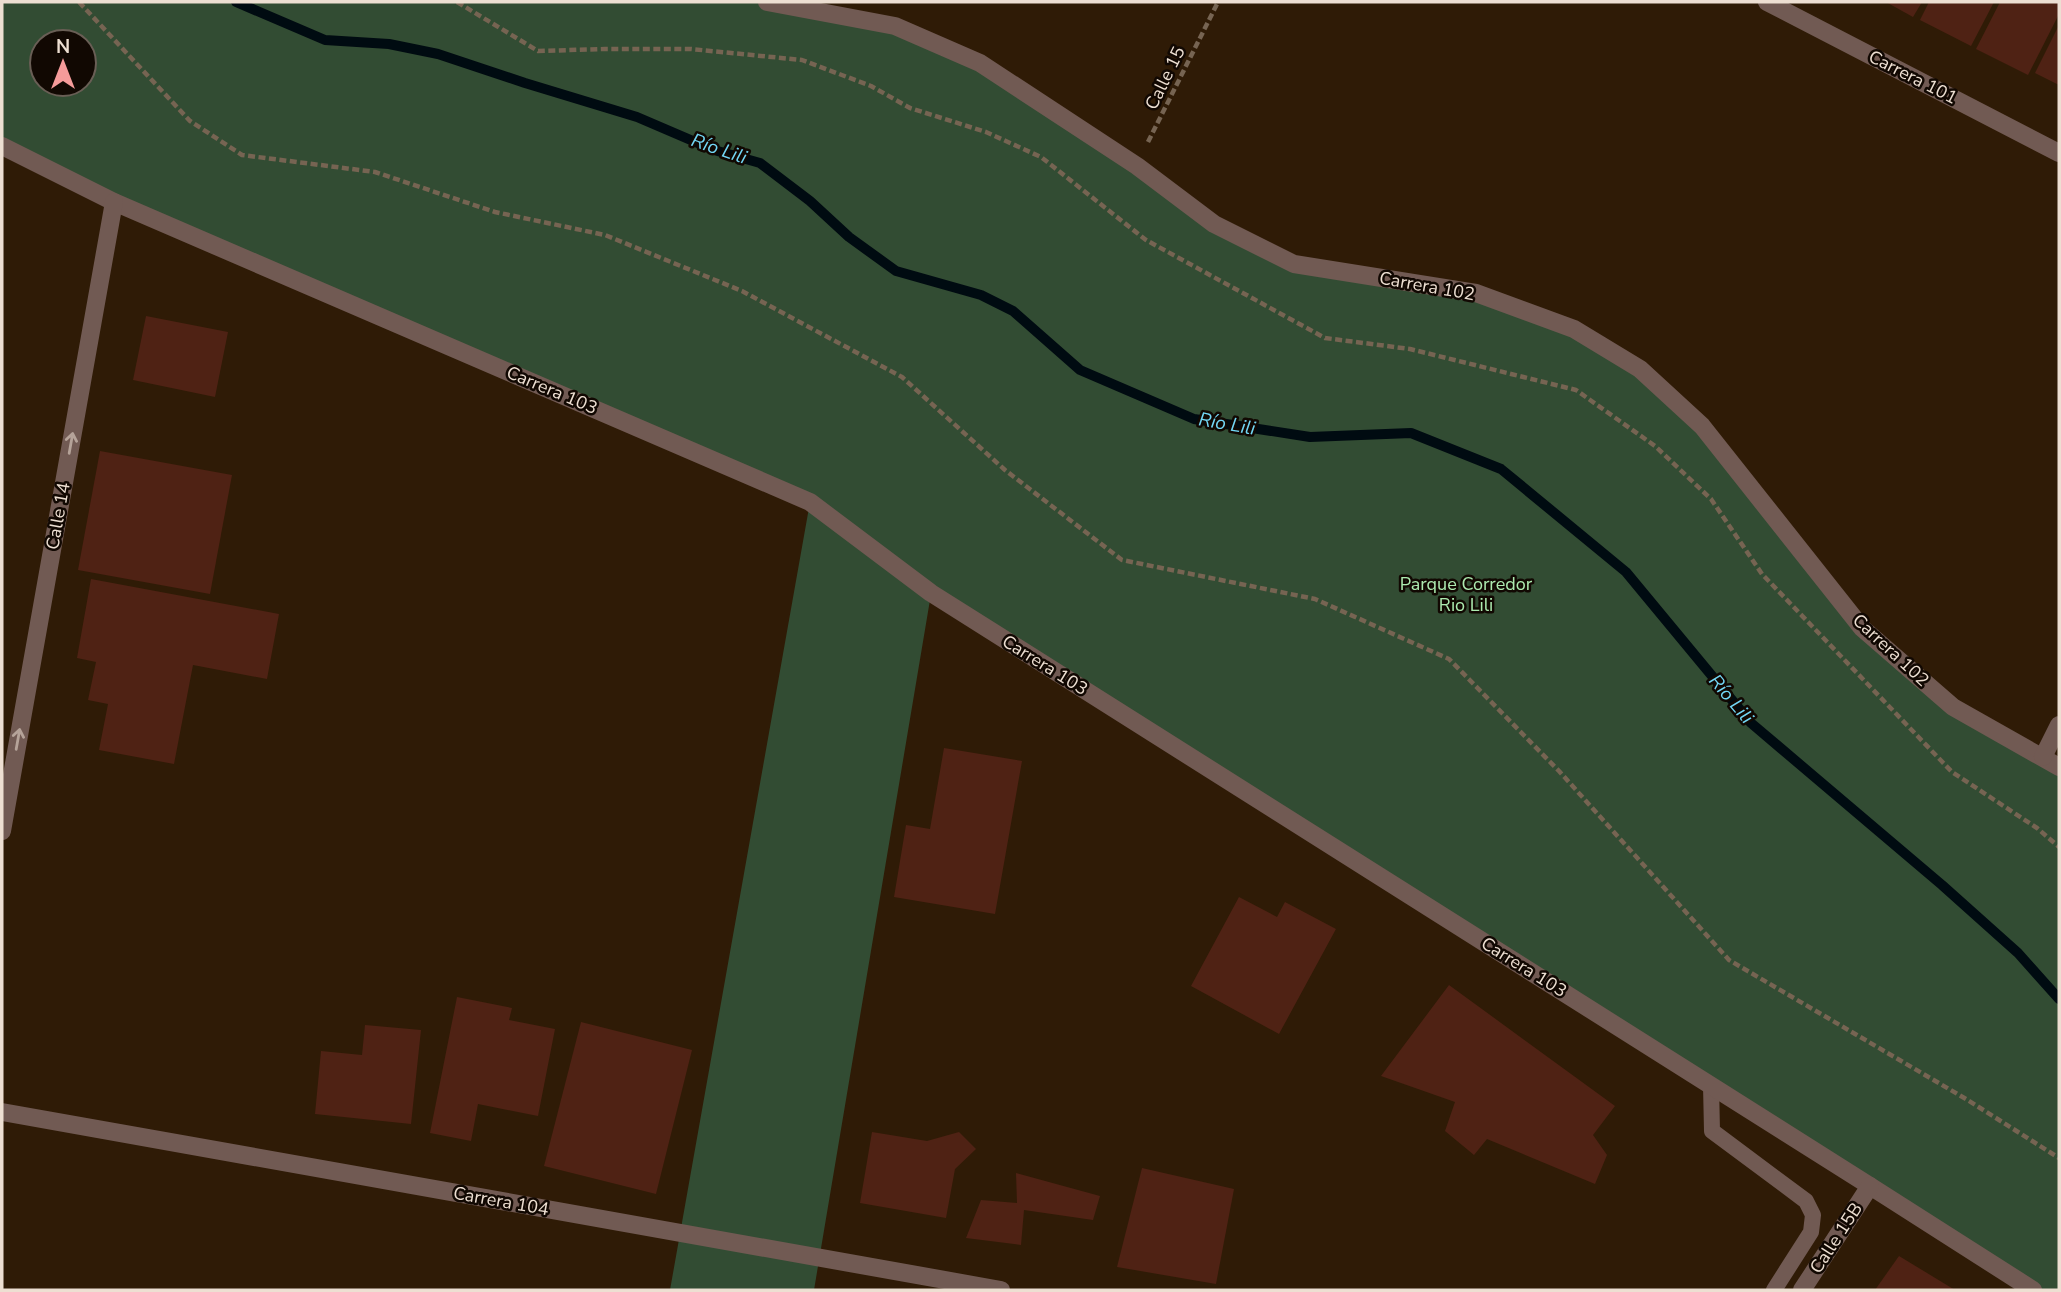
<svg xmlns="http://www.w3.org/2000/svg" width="2061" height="1292" viewBox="0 0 2061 1292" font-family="'Nunito Sans',sans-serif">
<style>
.green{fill:#324c33;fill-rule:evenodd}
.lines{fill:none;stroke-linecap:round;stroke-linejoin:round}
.stream{stroke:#000b11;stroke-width:10}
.building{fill:#4f2214}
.path{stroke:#766452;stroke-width:4.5;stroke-dasharray:7 3.5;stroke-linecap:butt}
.service{stroke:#715a53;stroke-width:16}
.minor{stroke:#715a53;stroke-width:18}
.oneway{stroke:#b5a399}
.labels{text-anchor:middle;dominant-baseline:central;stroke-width:5;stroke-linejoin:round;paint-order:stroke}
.street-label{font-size:18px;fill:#eddfd2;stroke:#110802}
.park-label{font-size:18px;fill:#adebb0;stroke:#110802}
.water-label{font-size:19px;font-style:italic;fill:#72d6f4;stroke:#110802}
</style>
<rect width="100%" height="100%" fill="#2f1b06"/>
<path class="green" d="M2,2H767L895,26L980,63L1137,166L1294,264L1476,293L1574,329L1702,426L1862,628L1953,707L2059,767V1290H2033L931,594L814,1290H670L810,502L2,146ZM42,42H84V84H42Z"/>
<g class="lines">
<polyline class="stream" points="236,2 325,40 389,44 438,54 525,83 637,117 714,150 760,163 810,201 849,237 896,271 981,295 1013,311 1080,370 1194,419 1310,437 1411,433 1501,469 1626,572 1751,723 1942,885 2018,953 2059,999"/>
</g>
<g class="building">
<polygon points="1886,2 1922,2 1913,17"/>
<polygon points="1929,2 1994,2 1971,46 1920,20"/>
<polygon points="2000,2 2059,2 2059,14 2028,75 1976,49"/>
<polygon points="2059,25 2059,85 2035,73"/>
<polygon points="146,316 228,332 215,397 133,380"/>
<polygon points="100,451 232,475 210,594 78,570"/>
<polygon points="91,579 279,614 267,679 193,665 174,764 99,750 108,704 88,700 96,662 77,658"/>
<polygon points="944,748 1022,761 995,914 894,897 906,825 930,829"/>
<polygon points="1239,897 1277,917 1285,902 1336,929 1279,1034 1191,986"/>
<polygon points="1449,985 1615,1106 1593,1135 1607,1155 1595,1184 1487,1139 1474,1155 1445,1131 1455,1102 1381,1076"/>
<polygon points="457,997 512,1008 509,1020 555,1029 538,1116 478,1104 471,1141 430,1133"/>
<polygon points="581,1022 692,1050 656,1194 544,1166"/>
<polygon points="365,1025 421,1030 411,1124 315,1114 321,1051 362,1055"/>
<polygon points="872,1132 927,1141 959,1132 976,1149 955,1169 946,1218 860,1203"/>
<polygon points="1142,1168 1234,1189 1216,1284 1117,1267"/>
<polygon points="1016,1173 1100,1196 1093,1220 1024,1210 1021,1245 966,1238 981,1200 1017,1203"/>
<polygon points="1899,1256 1955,1290 1875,1290"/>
</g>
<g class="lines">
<g class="path">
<polyline points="79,2 190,121 242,155 375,172 495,212 605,235 742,291 902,377 1005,470 1122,560 1315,599 1449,659 1559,771 1729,960 1966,1099 2059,1158"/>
<polyline points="457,2 538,51 605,49 691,49 802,60 871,86 910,108 986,132 1041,157 1146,240 1325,338 1410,349 1576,390 1655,446 1711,499 1762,574 1952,772 2037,828 2059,847"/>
<polyline points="1148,142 1218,2"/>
</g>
<polyline class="service" points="1711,1085 1712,1131 1806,1201 1813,1215 1811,1232 1774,1290"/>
<g class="minor">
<polyline points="767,2 895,26 980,63 1137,166 1214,224 1294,264 1476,293 1574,329 1640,369 1702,426 1862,628 1953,707 2059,767"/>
<polyline points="1767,2 2059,153"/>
<polyline points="2,146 114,202 810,502 931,593 1870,1186 2033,1290"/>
<polyline points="2043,757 2059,725"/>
<polyline points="2,831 114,202"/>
<polyline points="2,1112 1001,1290"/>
<polyline points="1802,1290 1870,1186"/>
</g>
</g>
<defs><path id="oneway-shaft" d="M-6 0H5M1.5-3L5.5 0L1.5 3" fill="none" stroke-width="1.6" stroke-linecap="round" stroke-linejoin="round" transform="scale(1.75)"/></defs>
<g class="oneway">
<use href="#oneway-shaft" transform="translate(71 443) rotate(-80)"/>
<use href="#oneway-shaft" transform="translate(18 739) rotate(-80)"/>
</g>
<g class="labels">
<g class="street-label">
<text transform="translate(1913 77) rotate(27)">Carrera 101</text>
<text transform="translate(1165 78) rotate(-64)">Calle 15</text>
<text transform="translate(1427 286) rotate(10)">Carrera 102</text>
<text transform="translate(552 390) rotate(23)">Carrera 103</text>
<text transform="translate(58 516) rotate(-80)">Calle 14</text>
<text transform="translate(1891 650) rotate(43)">Carrera 102</text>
<text transform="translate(1045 665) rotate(32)">Carrera 103</text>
<text transform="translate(1524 967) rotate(32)">Carrera 103</text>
<text transform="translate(501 1201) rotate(10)">Carrera 104</text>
<text transform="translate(1836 1238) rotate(-57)">Calle 15B</text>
</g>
<g class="park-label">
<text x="1466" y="584">Parque Corredor<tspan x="1466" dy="21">Rio Lili</tspan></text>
</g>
<g class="water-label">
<text transform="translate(719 149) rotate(19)">Río Lili</text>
<text transform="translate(1227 424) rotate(10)">Río Lili</text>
<text transform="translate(1731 699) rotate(50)">Río Lili</text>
</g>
</g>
<rect width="2061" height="1292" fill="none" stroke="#eddfd2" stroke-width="7"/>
<g transform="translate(63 63)"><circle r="33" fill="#110802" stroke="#695e55" stroke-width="2"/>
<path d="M0-5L12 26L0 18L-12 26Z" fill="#f59b9a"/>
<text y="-10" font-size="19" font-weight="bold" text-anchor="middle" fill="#eddfd2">N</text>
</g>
</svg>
